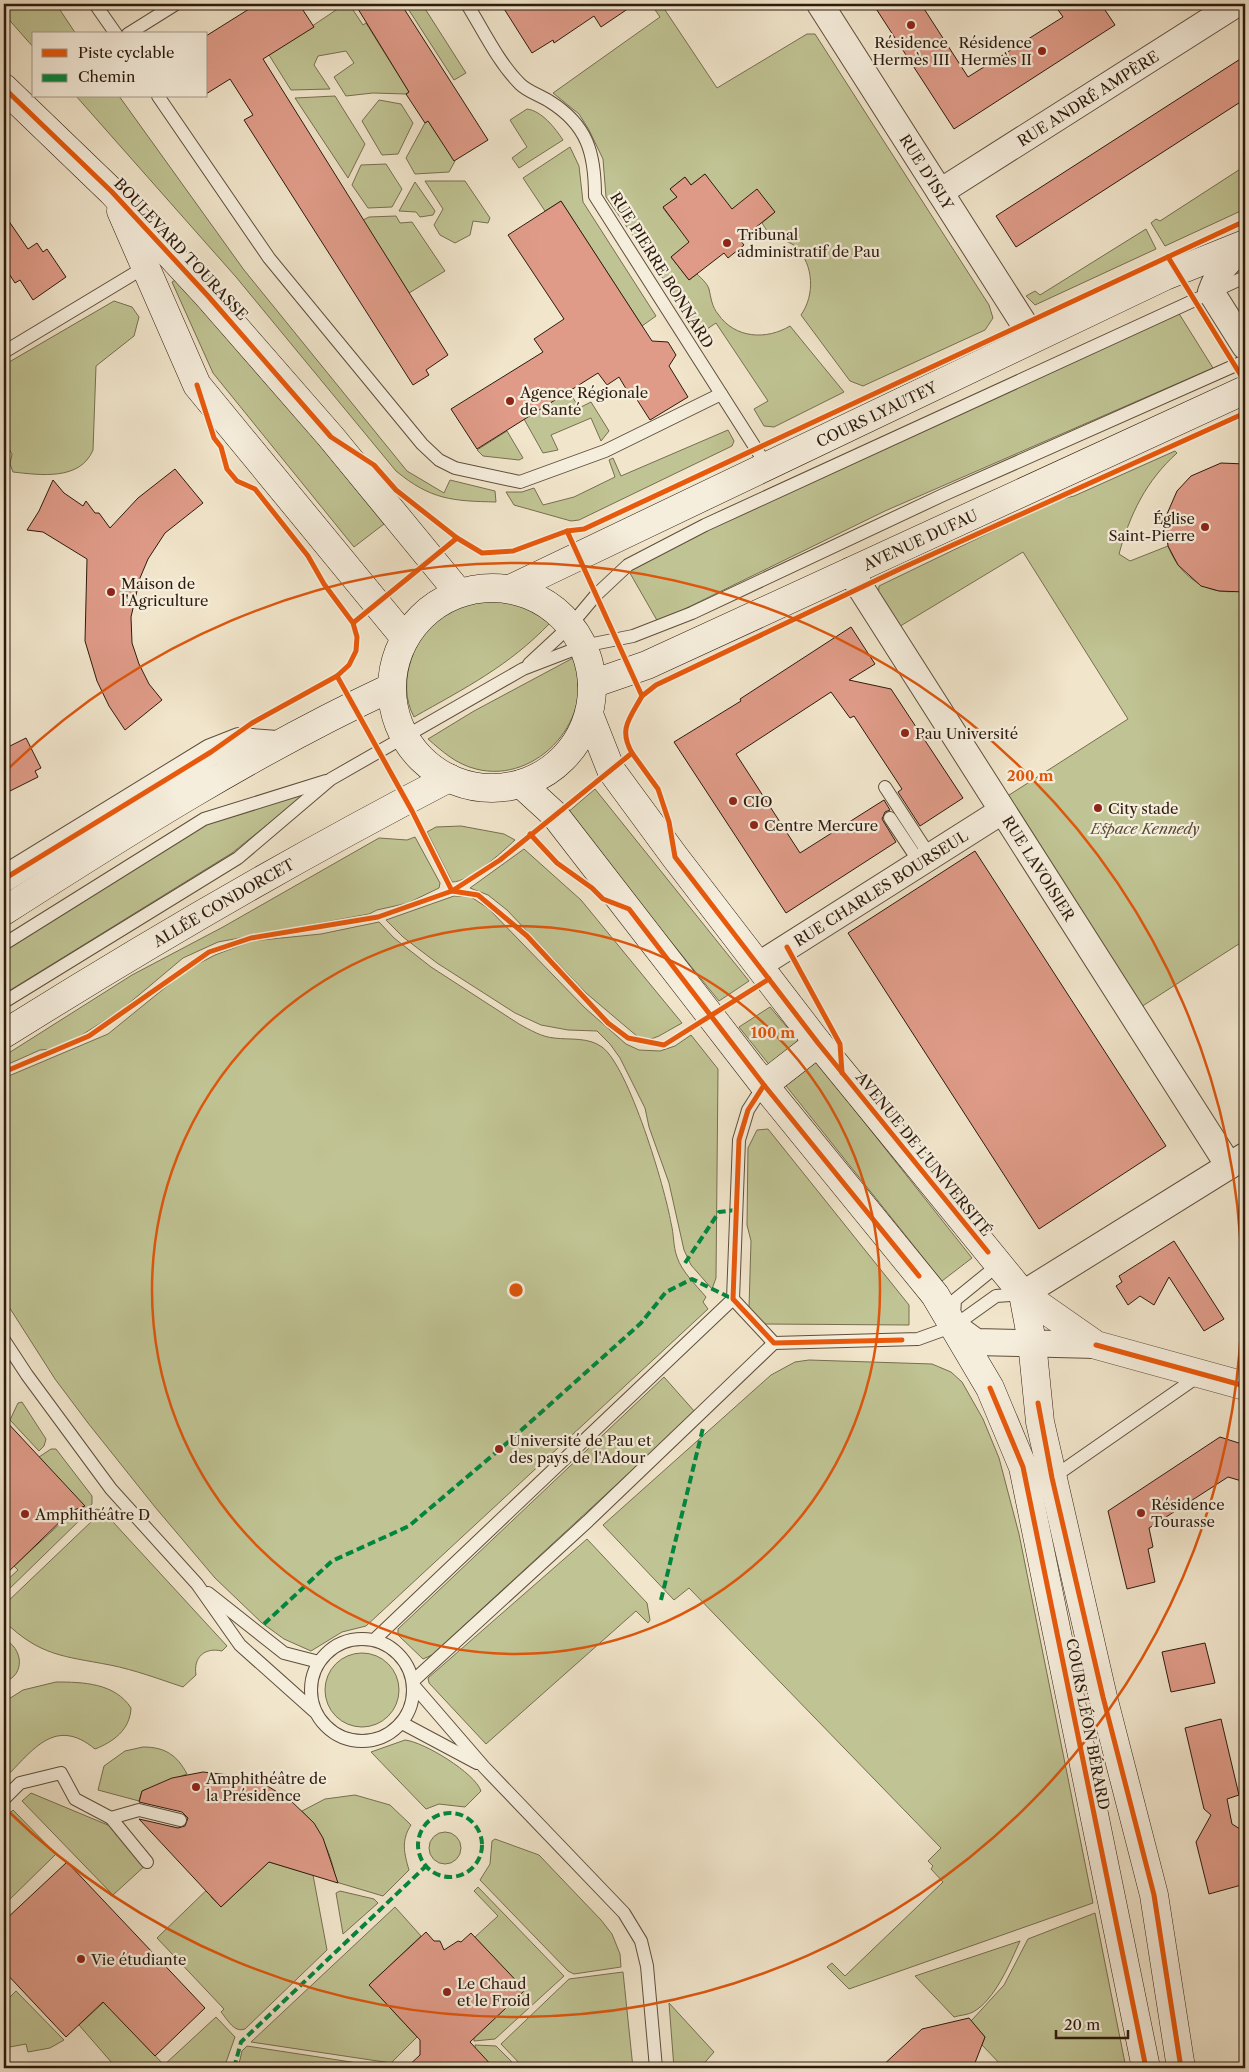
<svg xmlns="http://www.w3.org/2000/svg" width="1249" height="2072" viewBox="0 0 1249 2072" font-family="'Libre Caslon Text',serif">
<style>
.green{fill:#c0c393;stroke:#766f50}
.building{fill:#df9b88;stroke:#2d1b0d}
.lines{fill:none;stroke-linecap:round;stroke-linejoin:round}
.service-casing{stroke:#5e4e3c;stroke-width:14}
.minor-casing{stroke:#5e4e3c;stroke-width:28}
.tertiary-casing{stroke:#5e4e3c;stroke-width:29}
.secondary-casing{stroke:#2d1b0d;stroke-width:29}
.service{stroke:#f6eedd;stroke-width:12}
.minor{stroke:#f6eedd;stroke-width:26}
.tertiary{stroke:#f6eedd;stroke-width:28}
.secondary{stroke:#f6eedd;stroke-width:28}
.quiet{stroke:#00873e;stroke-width:4;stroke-dasharray:8 4;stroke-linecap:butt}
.cycleway-casing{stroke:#f6eedd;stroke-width:8}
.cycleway{stroke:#e8590c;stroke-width:5}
.ring{fill:none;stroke:#df560c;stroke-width:2.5}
.poi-dot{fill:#8f2418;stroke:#f6eedd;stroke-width:2}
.labels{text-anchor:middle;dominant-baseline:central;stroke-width:4.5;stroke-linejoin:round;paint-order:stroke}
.poi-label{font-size:15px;fill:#2d1b0d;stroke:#f6eedd;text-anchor:start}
.street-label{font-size:15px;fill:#2d1b0d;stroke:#f6eedd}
.park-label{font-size:15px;font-style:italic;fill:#594d35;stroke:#f6eedd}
.centre{fill:#df560c;stroke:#f6eedd;stroke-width:2.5}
.ring-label{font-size:15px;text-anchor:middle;font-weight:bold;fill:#df560c;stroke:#f6eedd;stroke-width:4.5;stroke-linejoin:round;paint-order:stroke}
</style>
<rect width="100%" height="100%" fill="#f1e5cb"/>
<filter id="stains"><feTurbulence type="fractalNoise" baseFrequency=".004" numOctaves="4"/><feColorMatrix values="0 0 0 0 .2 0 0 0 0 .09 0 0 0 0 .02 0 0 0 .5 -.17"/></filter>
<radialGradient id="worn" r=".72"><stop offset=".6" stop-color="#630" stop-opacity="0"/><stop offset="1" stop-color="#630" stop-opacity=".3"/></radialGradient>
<g class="green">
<polygon points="4,4 56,4 76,34 34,34 34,48 4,14"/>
<polygon points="345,4 349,4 363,25 366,23 409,92 406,94 373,93 346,96 334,77 354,63 346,51 318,56 314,65 330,89 291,90 269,55"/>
<polygon points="405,4 422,4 466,73 454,80"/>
<path d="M651,4H661L717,88L807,34H815L989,305L993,318L985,330L863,386L850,381L801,315C815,295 814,265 796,247C788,240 779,240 771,235C768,233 764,226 762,223L775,212L730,211L705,174L691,185L685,177L670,189L677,197L663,208L673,221L679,217L695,238L671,257L689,280L697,274C701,278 707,283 709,289C711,298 712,307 718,314C735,339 767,340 790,326L844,392L774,427L764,426L754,409L768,401L716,323L701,333L606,197L603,159L589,130L579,114L553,93L660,17Z"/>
<path d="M76,96H119L244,270L407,471L444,493L450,480L495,491L496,502C453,501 431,500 396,471L236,277Z"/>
<polygon points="335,96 365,144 348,178 295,98"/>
<polygon points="379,100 401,104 413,123 398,154 382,155 362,121"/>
<path d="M527,109C542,111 555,128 563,140L519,168L512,158L527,147L510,120Z"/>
<polygon points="428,121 455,161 449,172 415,174 406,158 425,123"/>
<polygon points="570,147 579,166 583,202 656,316 642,326 561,201 545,211 523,178"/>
<polygon points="386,164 402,189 392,207 368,208 352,185 361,165"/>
<polygon points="1245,166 1245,209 1165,246 1151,223 1156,219 1160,221"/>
<polygon points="425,181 465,181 490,218 488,223 473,221 470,235 455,243 440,235 434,225 443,209"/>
<polygon points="415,182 435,211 433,215 420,217 416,212 399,211"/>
<polygon points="396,216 400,223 412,222 445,271 409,293 363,220 369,217"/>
<polygon points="1146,229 1156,249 1035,305 1026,296 1035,291 1040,295"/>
<polygon points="182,276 384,524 354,547 213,373 172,282"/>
<path d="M114,301L132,307L139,317L134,336L96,366L93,450C80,481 40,475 13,472L10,464L12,454L4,441V365Z"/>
<polygon points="1178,312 1213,368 885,511 658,622 627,568 930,423"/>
<polygon points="569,391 579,408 591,402 609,431 601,441 591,418 551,435 558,450 543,453 524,419"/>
<polygon points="728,430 734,441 732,446 579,520 571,521 514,505 506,492 522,492 534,488 543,505 574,497 615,477 609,460 613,458 621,476"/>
<polygon points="507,431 523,458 519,460 483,456 477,450"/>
<path d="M1175,451L1177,453C1146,481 1130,514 1119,554L1130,561L1168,546C1180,578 1210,598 1245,590V940L1141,1007L1006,797L1128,719L1023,552L897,628L878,598L879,586L1057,500L1074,496Z"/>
<path d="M498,600L524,606L550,623C509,666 465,688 414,717C395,682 415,633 446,612C462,602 480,601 498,600Z"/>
<path d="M573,658C598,716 538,785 476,769C456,764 443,752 428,739L474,711Z"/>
<polygon points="595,789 749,981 719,1001 567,813"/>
<polygon points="308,792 232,853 4,994 4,951 208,823"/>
<path d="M461,826L504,834L515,840C502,852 470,882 452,882L427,832L436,827Z"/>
<polygon points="415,837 440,883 439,888 408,903 377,910 369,914 218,942 183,958 121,1010 82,1035 54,1049 40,1050 4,1066 4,1056 132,975 223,927 379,838 407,840"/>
<polygon points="524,849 581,900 682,1023 659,1036 651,1039 638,1037 586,993 507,910 488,895 470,888"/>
<polygon points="454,896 471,897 488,908 585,1008 626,1044 639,1050 660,1051 675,1046 691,1035 718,1069 716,1278 712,1289 691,1265 684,1250 669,1183 649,1127 645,1108 620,1058 610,1044 597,1031 568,1030 541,1025 515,1013 437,963 403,937 386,920"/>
<path d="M379,922L394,938L431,967L519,1024C530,1030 542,1037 554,1038C571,1040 588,1037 602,1047C629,1067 665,1188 671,1223C674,1234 673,1246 677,1257C682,1272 696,1285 706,1297L703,1302L708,1309L366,1626L342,1632L311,1651L284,1639L262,1623L215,1578L155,1507L88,1423L55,1379L4,1299V1078L108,1034L172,982L190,968L215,955L252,941L321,934Z"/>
<polygon points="770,1007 819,1065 972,1258 942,1281 739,1027"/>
<polygon points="768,1129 909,1305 909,1325 764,1324 749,1308 751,1241 747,1225 748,1148 757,1130"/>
<polygon points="809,1360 932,1364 951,1372 962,1382 983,1419 999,1458 1019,1534 1093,1903 849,1989 827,1967 832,1963 845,1976 943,1882 931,1869 933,1866 928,1861 941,1848 689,1588 674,1600 603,1525 771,1375 795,1362"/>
<polygon points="664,1377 695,1412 432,1655 423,1659 398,1635 398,1629"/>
<polygon points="22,1402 46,1439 44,1446 39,1451 10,1420 18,1403"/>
<polygon points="51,1449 56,1449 92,1496 92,1504 85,1510 39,1457"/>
<polygon points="76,1509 83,1517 4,1594 4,1583 18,1570 14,1566"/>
<path d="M96,1509L102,1510L227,1646L222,1651C205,1647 193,1657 196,1675L183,1687C159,1679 135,1670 110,1665C63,1656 40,1656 4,1621V1605L92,1521L89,1516Z"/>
<polygon points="587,1539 647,1603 650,1620 648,1623 636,1611 486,1744 429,1683 428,1678"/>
<path d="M4,1639C23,1648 26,1675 4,1682Z"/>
<circle cx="362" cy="1690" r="37"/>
<path d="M56,1682C83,1682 115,1683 131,1708C130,1730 113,1742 95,1749C55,1716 33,1750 5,1778L4,1702L23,1690Z"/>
<path d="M405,1740C424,1742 475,1773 481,1791L465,1807L439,1804L426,1809L371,1752Z"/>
<path d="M143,1747C165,1747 177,1755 187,1774L142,1791L139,1801L98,1790L104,1766L125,1751Z"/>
<polygon points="31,1793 115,1828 148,1863 113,1895 22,1801"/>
<path d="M355,1795L390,1805L411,1825C401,1840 404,1853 409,1870L383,1896L336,1882C332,1854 321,1831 302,1811L325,1799Z"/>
<polygon points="13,1810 56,1854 4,1905 4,1819"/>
<circle cx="445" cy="1848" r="16"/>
<polygon points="495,1839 539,1855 601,1920 612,1934 620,1954 621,1967 574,1974 568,1971 480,1880 490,1864 492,1841"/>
<path d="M269,1862L313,1875L327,1950L245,2029C234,2033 228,2020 221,2012L224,2009L157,1938L216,1881L211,1897L221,1907Z"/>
<polygon points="478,1887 564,1976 495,2039 474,2041 474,2038 524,1990 475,1937 498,1916 474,1891"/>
<polygon points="340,1891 374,1899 378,1903 343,1934 336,1893"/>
<polygon points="395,1907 421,1936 369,1985 417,2037 391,2063 251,2042"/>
<polygon points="1095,1913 1126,2068 1004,2068 982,2045 985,2037 971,2021 1004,1985 1028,1939"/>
<path d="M1020,1941C1010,1963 995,2000 973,2012C968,2015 960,2015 954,2017L915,1976Z"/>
<polygon points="623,1972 633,2068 524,2068 501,2044 569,1979"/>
<polygon points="16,1991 64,2040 50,2048 28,2052 26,2044 4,2048 4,2003"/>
<polygon points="104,2002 164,2065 216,2017 235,2037 224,2068 107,2068 112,2063 79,2025"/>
<polygon points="669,2003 714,2052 700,2068 674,2068"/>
<polygon points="475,2045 496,2046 518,2068 479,2068 476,2065"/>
<polygon points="247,2046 390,2068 238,2068 242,2051"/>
</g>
<g class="building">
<polygon points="257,4 299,4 314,27 263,59 448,355 426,370 429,375 413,385 244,120 253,115 230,79 206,94 206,36"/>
<polygon points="355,4 401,4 488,140 454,161 428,121 425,123 406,94 409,92"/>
<polygon points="501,4 635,4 601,27 594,16 554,43 553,40 532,53"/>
<polygon points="873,4 921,4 968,77 1063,17 1054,4 1101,4 1115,25 954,129"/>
<polygon points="1245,56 1245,99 1016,247 996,216"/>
<polygon points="705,174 732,209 757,189 775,212 740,240 744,245 728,258 724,253 689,280 671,257 689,242 663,207 677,197 670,189 685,177 691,185"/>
<polygon points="561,201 652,341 668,342 676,355 669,366 688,397 650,420 634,395 628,392 619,377 607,385 598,373 477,449 451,409 543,352 534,339 564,319 508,235"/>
<polygon points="4,214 28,249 37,243 43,252 47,249 66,277 33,300 20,280 15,283 4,266"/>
<polygon points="1221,463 1245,464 1245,592 1219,591 1201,586 1178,565 1168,546 1166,531 1167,514 1177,491 1191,476"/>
<polygon points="175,469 203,503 165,533 148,559 140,578 131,617 132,643 139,664 149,684 162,700 125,730 109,706 97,681 85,641 87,559 43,532 27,530 39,511 53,480 64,493 83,506 86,501 95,513 99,513 110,528 138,498"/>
<polygon points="851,627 875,664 849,680 891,689 963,798 920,826 898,792 902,789 854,716 850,718 831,692 736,754 800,853 884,800 890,810 885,812 882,819 896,842 786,913 674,742 741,701 740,699"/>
<polygon points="26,738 41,768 35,771 38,777 4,794 4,749"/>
<polygon points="975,851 1166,1146 1039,1229 848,933"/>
<polygon points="1174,1241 1224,1319 1204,1331 1169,1277 1154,1305 1140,1296 1128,1305 1116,1286 1122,1282 1119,1276"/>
<polygon points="4,1419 85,1506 71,1511 4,1576"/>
<polygon points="1220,1437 1245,1445 1245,1482 1228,1477 1149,1528 1153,1547 1148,1549 1155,1582 1127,1589 1108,1511"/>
<polygon points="1205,1643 1215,1683 1171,1692 1162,1652"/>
<polygon points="1221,1719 1239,1795 1227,1799 1232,1824 1245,1832 1245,1884 1209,1894 1196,1842 1211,1815 1204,1809 1185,1728"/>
<polygon points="203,1772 246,1777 264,1784 289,1799 314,1823 323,1838 338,1883 269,1862 221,1907 139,1819 178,1828 185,1826 188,1818 182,1812 139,1802 142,1791 172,1778"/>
<polygon points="67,1862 205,2008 155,2056 103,2002 66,2037 4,1971 4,1921"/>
<polygon points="426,1932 434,1941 440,1941 444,1950 458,1941 461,1942 471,1933 525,1990 470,2042 494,2068 406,2068 420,2055 420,2040 369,1985"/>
<polygon points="969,2018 985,2037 973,2068 880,2068 922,2029"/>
</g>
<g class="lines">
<defs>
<g id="service">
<polyline points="95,4 116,34"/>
<path d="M467,4C483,30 498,62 520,84C528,92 540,95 549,101C588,125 595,154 595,196L767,466"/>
<polyline points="128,34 176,4"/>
<polyline points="158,96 269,258 422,444 439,460 455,468 520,482 605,451 721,394"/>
<polyline points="4,352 145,267"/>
<polyline points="529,664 570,626 596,595 628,565 705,525 1245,277"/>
<polyline points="885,787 930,856"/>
<polyline points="890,818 920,863"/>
<polyline points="4,944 204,819 326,781"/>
<polyline points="4,1002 238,858 331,779 523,669 583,646 633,636 692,613 943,495 1245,361"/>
<polyline points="764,1085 748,1110 739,1140 733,1299 774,1343"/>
<polyline points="954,1316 955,1300 998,1265"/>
<polyline points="4,1340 27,1375 111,1489 197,1584 240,1645 314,1711"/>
<polyline points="1052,1478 1200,1375"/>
<polyline points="208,1593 284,1653 319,1662"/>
<circle cx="362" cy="1690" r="51"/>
<polyline points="374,1640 733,1299"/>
<polyline points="413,1681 588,1521 774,1343 918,1339 954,1326 996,1296 1023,1294"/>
<polyline points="414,1686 484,1767 624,1913 641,1941 647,1966 656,2068"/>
<polyline points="402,1723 477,1763"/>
<polyline points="4,1799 20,1783 61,1773 75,1799 111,1818 139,1810 180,1820"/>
<polyline points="111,1818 147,1862"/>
</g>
<g id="minor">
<path id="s1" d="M820,4L1033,338"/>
<path id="s2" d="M940,192L1236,4"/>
<path d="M1245,247C1228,259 1218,272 1211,292L1245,346"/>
<path id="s3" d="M850,571L1229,1166"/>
<polyline points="4,879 211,752 239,741 277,744"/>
<path id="s4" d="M759,965L1002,811"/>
<polyline points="1023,1294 1245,1156"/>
<polyline points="954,1326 976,1342 1096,1345"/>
</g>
<polyline id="tertiary" points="1023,1294 1096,1345 1245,1386"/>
<g id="secondary">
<polyline points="4,88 112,192 208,296 331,437 459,593"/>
<polyline points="121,211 197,385 405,638"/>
<circle cx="492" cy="688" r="100"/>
<path id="s5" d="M510,589L1165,276L1245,244"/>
<path id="s6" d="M592,684L647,665L1245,390"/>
<polyline points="589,714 611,770 675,857 818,1043 1023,1294 1032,1342 1040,1422 1103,1697 1154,1895 1181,2068"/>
<polyline points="521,784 555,815 764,1085 935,1295 990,1388 1023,1467 1146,2068"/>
<path d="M4,911C129,831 255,751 390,688"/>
<path id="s7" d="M4,1034C149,943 297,857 449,778"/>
<polyline points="764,1085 818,1043"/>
</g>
</defs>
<use href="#service" class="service-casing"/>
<use href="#minor" class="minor-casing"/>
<use href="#tertiary" class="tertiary-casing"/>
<use href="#secondary" class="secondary-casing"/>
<use href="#service" class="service"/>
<use href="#minor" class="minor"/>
<use href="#tertiary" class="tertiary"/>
<use href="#secondary" class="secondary"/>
<g class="quiet">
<polyline points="685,1263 719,1212 735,1210"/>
<polyline points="661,1600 703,1428"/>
<polyline points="264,1624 332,1561 409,1526 499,1450 641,1323 666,1292 692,1279 733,1299"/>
<circle cx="450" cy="1845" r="32"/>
<polyline points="234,2068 241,2042 426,1866"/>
</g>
<defs>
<g id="cycleway">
<polyline points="4,88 112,192 208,296 331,437 374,465 396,490 457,538"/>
<polyline points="1168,257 1245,382"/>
<path d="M197,385L214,438L221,447L227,469L237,481L255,489L308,556L324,584L353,623L357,637L356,651L349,665L337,676L412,811L452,891L500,860L632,753C618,729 630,718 642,696L567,531L513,551L482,553L457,538L353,623"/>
<polyline points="567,531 584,529 1245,221"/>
<polyline points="642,696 656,685 902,568 1245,413"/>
<polyline points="632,753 658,789 669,822 675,857 818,1043 988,1252"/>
<polyline points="530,834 557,863 592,888 603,899 629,909 764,1085 919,1276"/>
<polyline points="4,879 211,752 252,723 337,676"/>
<polyline points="787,947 840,1044 842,1073"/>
<polyline points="4,1072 89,1036 209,952 251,938 378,917 452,891 478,895 527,936 608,1023 628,1038 664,1045 769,979"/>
<polyline points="764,1085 748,1110 739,1140 733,1299 774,1343 902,1340"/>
<polyline points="1096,1345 1245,1386"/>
<polyline points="990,1388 1023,1467 1146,2068"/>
<polyline points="1038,1403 1052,1478 1103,1697 1154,1895 1181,2068"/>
</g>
</defs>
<use href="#cycleway" class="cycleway-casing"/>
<use href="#cycleway" class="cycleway"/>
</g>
<g class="ring">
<circle cx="516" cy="1290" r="364"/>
<path d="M6 771A727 727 0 1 1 6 1809"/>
</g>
<g class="poi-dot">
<circle cx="911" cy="25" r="5"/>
<circle cx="1042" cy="51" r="5"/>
<circle cx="727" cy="243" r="5"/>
<circle cx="510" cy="401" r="5"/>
<circle cx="1205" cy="527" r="5"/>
<circle cx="111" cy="592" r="5"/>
<circle cx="905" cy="733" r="5"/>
<circle cx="733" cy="801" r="5"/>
<circle cx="1098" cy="808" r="5"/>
<circle cx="754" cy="825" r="5"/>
<circle cx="499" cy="1449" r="5"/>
<circle cx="1141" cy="1513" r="5"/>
<circle cx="25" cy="1514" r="5"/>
<circle cx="196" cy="1787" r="5"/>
<circle cx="81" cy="1959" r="5"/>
<circle cx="447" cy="1992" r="5"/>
</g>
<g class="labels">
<g class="poi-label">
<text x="911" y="42" text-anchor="middle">Résidence<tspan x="911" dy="17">Hermès III</tspan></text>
<text x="1032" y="42" text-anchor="end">Résidence<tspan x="1032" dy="17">Hermès II</tspan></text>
<text x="737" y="234">Tribunal<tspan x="737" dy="17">administratif de Pau</tspan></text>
<text x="520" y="392">Agence Régionale<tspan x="520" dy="17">de Santé</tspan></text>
<text x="1195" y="518" text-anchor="end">Église<tspan x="1195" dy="17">Saint-Pierre</tspan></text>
<text x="121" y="583">Maison de<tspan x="121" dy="17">l'Agriculture</tspan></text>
<text x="915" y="733">Pau Université</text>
<text x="743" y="801">CIO</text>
<text x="1108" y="808">City stade</text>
<text x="764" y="825">Centre Mercure</text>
<text x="509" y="1440">Université de Pau et<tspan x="509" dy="17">des pays de l'Adour</tspan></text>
<text x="1151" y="1504">Résidence<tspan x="1151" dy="17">Tourasse</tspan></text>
<text x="35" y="1514">Amphithéâtre D</text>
<text x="206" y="1778">Amphithéâtre de<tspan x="206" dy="17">la Présidence</tspan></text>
<text x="91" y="1959">Vie étudiante</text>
<text x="457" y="1983">Le Chaud<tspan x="457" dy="17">et le Froid</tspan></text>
</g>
<g class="street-label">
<text stroke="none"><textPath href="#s2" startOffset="175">RUE ANDRÉ AMPÈRE</textPath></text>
<text stroke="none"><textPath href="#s1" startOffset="199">RUE D'ISLY</textPath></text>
<text transform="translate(181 249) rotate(47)">BOULEVARD TOURASSE</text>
<text transform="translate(662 270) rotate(58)">RUE PIERRE BONNARD</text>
<text stroke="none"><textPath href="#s5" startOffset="406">COURS LYAUTEY</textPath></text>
<text stroke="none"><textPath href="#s6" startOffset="359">AVENUE DUFAU</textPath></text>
<text stroke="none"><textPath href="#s3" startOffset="352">RUE LAVOISIER</textPath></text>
<text stroke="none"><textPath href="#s4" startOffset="144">RUE CHARLES BOURSEUL</textPath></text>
<text stroke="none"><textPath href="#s7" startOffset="256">ALLÉE CONDORCET</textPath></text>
<text transform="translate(924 1154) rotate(51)">AVENUE DE L'UNIVERSITÉ</text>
<text transform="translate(1088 1724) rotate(79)">COURS LÉON BÉRARD</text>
</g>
<g class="park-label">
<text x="1145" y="828">Espace Kennedy</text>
</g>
</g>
<circle cx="516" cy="1290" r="8" class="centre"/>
<g class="ring-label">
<text x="1030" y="781">200 m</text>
<text x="773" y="1038">100 m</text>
</g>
<rect width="1249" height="2072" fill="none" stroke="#f1e5cb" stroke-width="20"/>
<rect x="5" y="5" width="1239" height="2062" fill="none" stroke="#2d1b0d" stroke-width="2.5"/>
<rect x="10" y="10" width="1229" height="2052" fill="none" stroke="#2d1b0d"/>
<rect x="32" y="32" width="175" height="65" fill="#f6eedd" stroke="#a69a8a"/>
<rect x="42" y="49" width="25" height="8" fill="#e8590c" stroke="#a69a8a"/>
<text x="78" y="58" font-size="15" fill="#2d1b0d">Piste cyclable</text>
<rect x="42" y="74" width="25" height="8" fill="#00873e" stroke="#a69a8a"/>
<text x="78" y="82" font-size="15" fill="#2d1b0d">Chemin</text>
<path d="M1056 2030v8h72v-8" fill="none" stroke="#2d1b0d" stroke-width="2.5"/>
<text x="1064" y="2030" font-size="15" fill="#2d1b0d" stroke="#f6eedd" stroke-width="4" paint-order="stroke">20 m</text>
<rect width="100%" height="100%" filter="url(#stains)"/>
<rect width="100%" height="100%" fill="url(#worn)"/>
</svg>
